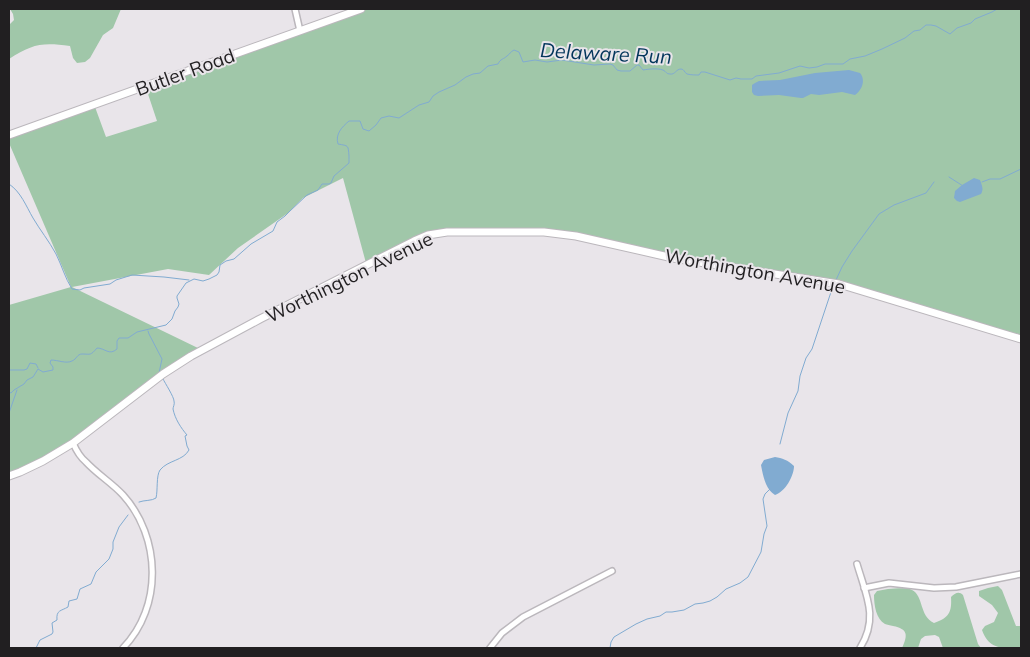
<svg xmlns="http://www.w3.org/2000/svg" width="1030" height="657" viewBox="0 0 1030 657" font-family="Mulish,sans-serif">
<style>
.green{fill:#a0c7a9}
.water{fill:#81abd1}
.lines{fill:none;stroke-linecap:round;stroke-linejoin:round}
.stream{stroke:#81abd1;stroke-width:1}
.street-casing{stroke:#bbb7bc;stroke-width:8}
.secondary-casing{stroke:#bbb7bc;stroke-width:9}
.street{stroke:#fff;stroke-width:5}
.secondary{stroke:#fff;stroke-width:7}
.labels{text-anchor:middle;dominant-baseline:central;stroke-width:4;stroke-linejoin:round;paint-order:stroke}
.street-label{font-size:19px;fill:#211f21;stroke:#e9e5ea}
.water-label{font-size:20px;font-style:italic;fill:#03365b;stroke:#e9e5ea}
</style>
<rect width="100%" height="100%" fill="#e9e5ea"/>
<g class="green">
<path d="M10,9H121L113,28L103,35L90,58L85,62L77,63L73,58L70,46C42,42 32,44 9,59V25L14,20L13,14Z"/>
<polygon points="366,9 1021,9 1021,340 863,289 688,258 556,232 440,232 366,263 343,178 303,198 288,213 238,248 209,275 168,269 72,287 200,349 53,453 9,474 9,305 71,287 9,143 9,137 95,107 106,137 157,121 146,88"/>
<path d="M998,586L1002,590L1016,626H1021V648C1002,648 989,650 982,630L985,626L994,622L998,613L992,605L979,596V591L988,588Z"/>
<path d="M888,589C895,589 906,587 912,590C924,596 919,616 934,623C949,618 952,612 951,597C955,593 959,591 963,595L978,644L981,648H943L939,637L935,635L925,636L921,639L918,648H902C908,635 908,629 893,626C890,625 887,625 885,624C876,619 874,605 874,595L877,591Z"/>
</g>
<g class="water">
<path d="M849,70L860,73C866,80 862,90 855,95L842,92L819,95L811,94L803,98H801L779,95L758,96L754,95L752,92V85L755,83L759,81L780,80L815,73Z"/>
<path d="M974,178L980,180C982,186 984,189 981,194L960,202L957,201L954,198L955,191L962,185Z"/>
<path d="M775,457C782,458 788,460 794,466C794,476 785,492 775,495C765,489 763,475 761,465L764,460Z"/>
</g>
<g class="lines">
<g class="stream">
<polyline points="949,177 963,186"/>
<polyline points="982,182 990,179 1000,179 1021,169"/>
<path d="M9,184C21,192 26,206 33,218C40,230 49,241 56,254C62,266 65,278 72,289L80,290L84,288L110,284L116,280L132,275L164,277L189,280"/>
<polyline points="836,280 842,267 852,251 879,214 894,205 926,193 934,182"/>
<polyline points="148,331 149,334 162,359 159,373"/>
<polyline points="9,370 24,370 27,369 30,363 36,364 38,368"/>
<path d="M9,392L11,393L14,390L24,384L27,380L33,377L38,369L43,372L53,370V367L50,363L51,360C58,360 66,364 72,361C77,359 77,354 82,354C91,354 90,356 97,348C105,348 109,356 117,349V341L119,338H128L137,332L166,325L172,319L175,311L178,307L179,304L177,298V296L186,283L194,279L203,281L209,279L217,275L219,272L220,265L226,261L234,259L251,244L273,231L277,222L285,216L290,211L307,195L318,190L322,184H329L331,183L334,176L349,163C349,161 349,158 349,156C348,145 349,146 338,144C335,134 342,127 349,121H360L363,129L369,131L376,125L381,118L389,116L399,118L419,105L429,102L433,96L439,92L455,85L466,77L473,74L480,73L488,66L498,64C500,59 504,59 507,56C510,54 510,52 514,50L519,52L523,62L535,60L547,62L562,60L594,65L610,64L613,65L617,70L621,71H630L637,65H639L643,70C649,69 657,68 663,70C667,72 666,74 670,74C675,75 676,69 681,69C684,69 684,72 687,74C691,75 696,75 699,75L701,72H705L730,80L736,78L741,79H752L756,76L779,73L800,66L809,68L817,67L825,64H843L850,59L865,56L882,49L905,38L914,31L920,30L926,25H931L936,26L950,34L957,28L971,23L975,19L992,12L997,9"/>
<polyline points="9,413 17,390"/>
<polyline points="780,444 788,413 798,391 800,376 806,358 812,349 832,289"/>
<path d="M139,502C144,500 152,501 156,498C158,490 156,476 160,470C168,460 183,461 189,450L187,446L185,436L187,435C181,428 175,419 173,409C173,407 175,404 174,401C174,397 165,383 163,379"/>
<path d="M36,648L40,640L52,634L53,632L52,623L57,620C56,610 61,611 68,607L69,601L77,599L80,589L91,584L96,572L109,559L113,549V542L119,527L128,515"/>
<polyline points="610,648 611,642 614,637 636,624 647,619 660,616 666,612 672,612 684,610 695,604 703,603 710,601 717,597 726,589 740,583 748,577 761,552 764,534 767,526 763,499 765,494 770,489"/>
</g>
<defs>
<g id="street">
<polyline points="295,9 300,31"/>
<path d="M73,443C76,450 80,457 86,462C97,474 112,483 123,495C161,537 163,607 123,648"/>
<path d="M857,564C866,595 879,618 860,648"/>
<polyline points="864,588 889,583 934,588 956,587 1021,574"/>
<polyline points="490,648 502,633 523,617 612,571"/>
</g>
<g id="secondary">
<polyline points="9,135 361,9"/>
<polyline points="9,476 20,472 43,461 73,443 163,374 191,356 260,319 414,241 428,235 447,232 544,232 576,236 673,258 839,284 1021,339"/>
</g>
</defs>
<use href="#street" class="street-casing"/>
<use href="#secondary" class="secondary-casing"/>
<use href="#street" class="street"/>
<use href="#secondary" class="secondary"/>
</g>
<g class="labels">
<g class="street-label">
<text transform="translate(185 72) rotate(-20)">Butler Road</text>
<text transform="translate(755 271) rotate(10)">Worthington Avenue</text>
<text transform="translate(349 277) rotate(-26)">Worthington Avenue</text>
</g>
<g class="water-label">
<text transform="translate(606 53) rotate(3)">Delaware Run</text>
</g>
</g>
<rect width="1030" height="657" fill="none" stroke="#211f21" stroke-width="20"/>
</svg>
